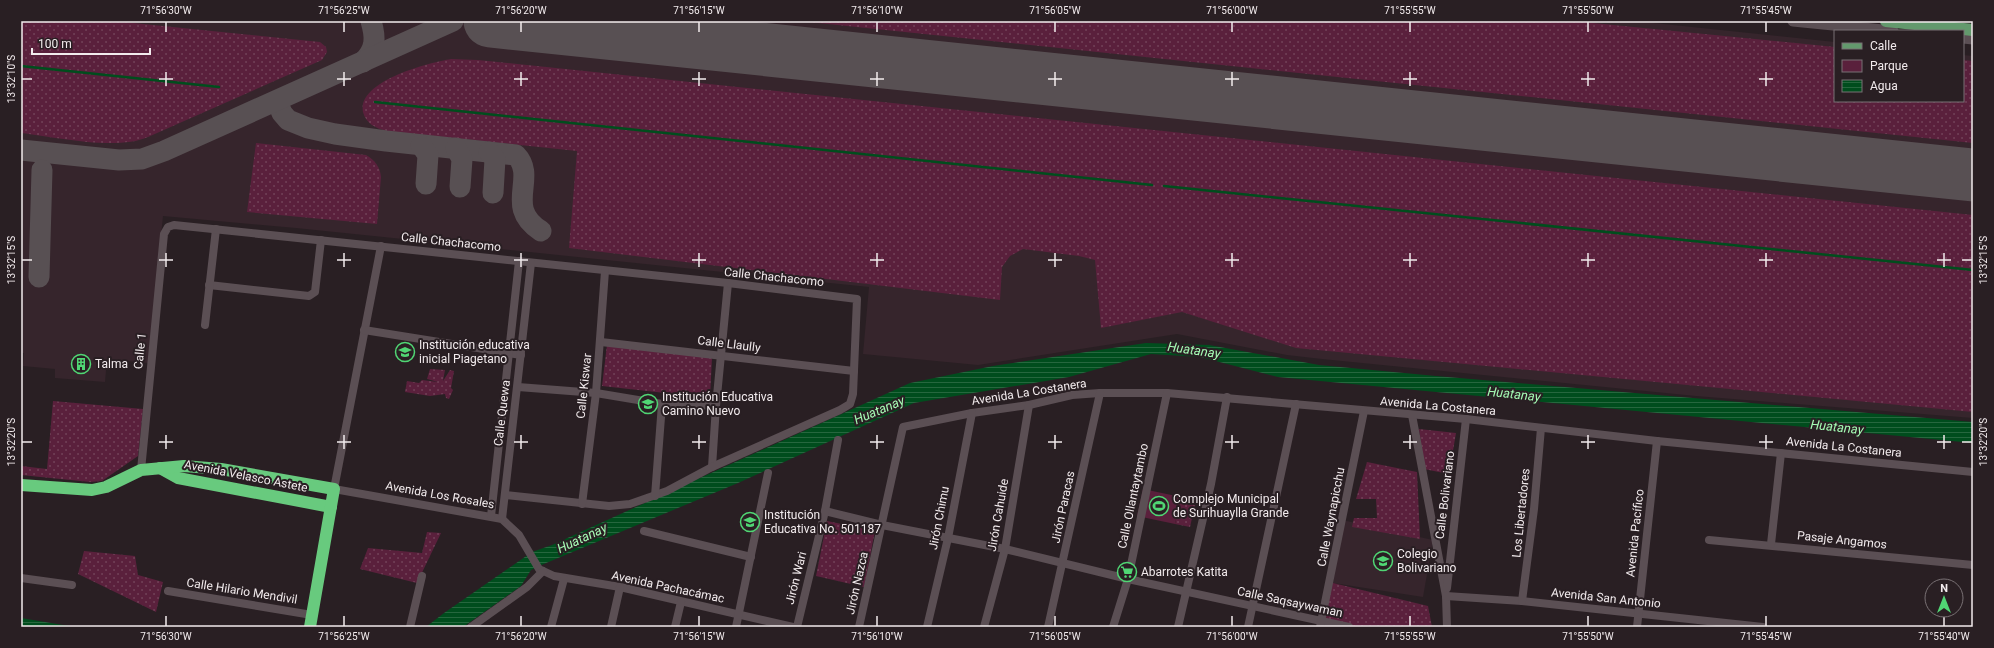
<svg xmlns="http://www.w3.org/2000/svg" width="1994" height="648" viewBox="0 0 1994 648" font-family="Roboto,sans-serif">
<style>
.built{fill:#36252c}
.green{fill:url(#green-dots)}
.pitch{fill:#5a203c}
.water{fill:url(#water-rules)}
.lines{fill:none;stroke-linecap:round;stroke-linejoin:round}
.stream{stroke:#004d1d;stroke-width:2.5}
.taxiway{stroke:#585053;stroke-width:21}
.runway{stroke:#585053;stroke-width:53}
.street{stroke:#5b4f54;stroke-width:8}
.secondary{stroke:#5b4f54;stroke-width:11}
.primary{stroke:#63996d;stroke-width:12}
.highway{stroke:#68ca7e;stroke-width:12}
.ticks{fill:none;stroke:#f2ebed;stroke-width:1.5}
.labels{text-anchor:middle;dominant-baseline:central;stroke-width:4;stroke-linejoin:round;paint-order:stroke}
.street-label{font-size:12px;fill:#f2ebed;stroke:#291f23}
.poi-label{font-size:12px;fill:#f2ebed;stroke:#291f23;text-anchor:start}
.water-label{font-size:13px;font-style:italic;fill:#a5fbb4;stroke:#291f23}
.neatline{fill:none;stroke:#f2ebed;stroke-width:1.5}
.ticks-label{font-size:10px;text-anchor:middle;fill:#f2ebed}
</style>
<defs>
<pattern id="green-dots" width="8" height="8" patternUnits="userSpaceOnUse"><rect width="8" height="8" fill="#5a203c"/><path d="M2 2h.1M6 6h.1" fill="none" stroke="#724158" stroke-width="1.8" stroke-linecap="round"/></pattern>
<pattern id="water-rules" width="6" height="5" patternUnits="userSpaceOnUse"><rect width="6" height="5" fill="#004d1d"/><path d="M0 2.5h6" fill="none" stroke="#26673e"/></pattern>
</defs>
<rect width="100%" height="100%" fill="#291f23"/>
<g class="built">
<polygon points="21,21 1635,21 1835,42 1835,101 1963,101 1963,55 1973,56 1973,418 1696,396 1322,359 1287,355 1177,334 978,365 863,354 869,287 296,228 163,216 148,363 107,359 105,382 55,378 55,369 23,366 24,353 21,353"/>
<polygon points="1342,520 1433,540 1423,597 1333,583"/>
</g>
<g class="green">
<path d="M21,21H114L320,42L326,47L327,52L322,60L148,137C116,151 56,137 21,133Z"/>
<polygon points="799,21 1573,21 1835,47 1835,101 1963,101 1963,60 1973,61 1973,143"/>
<path d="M451,59L478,60L1973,215V412L1296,348L1182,312L1101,328L1095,260L1079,256L1023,249L1010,256L1002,267L1000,300L569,248L577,151L386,131C376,128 366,124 363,112C357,81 428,63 451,59Z"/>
<path d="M256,143L366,155C375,160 380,167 381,177L377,224L247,212Z"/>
<polygon points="607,345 712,357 710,398 602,386"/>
<polygon points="430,369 445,370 443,381 450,370 454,371 451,388 453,390 449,399 446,398 445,394 430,396 405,392 407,381 419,383 422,380 438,382 427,379"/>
<polygon points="53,401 143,409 138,456 102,481 90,482 21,475 21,466 47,469"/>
<polygon points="1419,429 1456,433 1449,474 1424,469"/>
<polygon points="1367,462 1417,472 1420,539 1352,527 1354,518 1377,518 1376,499 1356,499"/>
<polygon points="1181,497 1196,500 1190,527 1175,524"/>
<polygon points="827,521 875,531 864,587 816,576"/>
<polygon points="427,532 441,533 417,583 360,569 368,548 422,553"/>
<polygon points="84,551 135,556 138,575 163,582 156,612 78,574"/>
<polygon points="1329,582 1428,606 1432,627 1350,627 1320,620"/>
</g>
<polygon class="pitch" points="1143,489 1181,497 1175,524 1137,516"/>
<g class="water">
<polygon points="1146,343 1209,345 1319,365 1436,376 1973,422 1973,443 1278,377 1200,357 1151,354 1069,377 914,403 738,483 539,566 531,570 521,586 463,627 426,627 444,613 532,552 552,545 910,383 993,366"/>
<polygon points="21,618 75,627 21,627"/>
</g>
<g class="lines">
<g class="stream">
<polyline points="21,66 219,87"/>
<polyline points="375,102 1152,185"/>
<polyline points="1164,186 1973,270"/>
</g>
<g class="taxiway">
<path d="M363,62C376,49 376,38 371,21"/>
<path d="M277,101L282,113L288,120L308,128L335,134L386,141L516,155C538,178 503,207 541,231"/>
<polyline points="421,145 428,155 426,184"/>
<polyline points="456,148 462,159 460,187"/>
<polyline points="21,150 119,160 142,159 164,151 453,21"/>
<polyline points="489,152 495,159 493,193"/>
<polyline points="39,277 42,170"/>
</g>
<polyline class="runway" points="490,21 1973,175"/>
<g class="street">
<polyline points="381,246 334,489 502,519 519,535 539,569 554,576 620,587 793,627"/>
<polyline points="209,285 309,296 315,292 321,240"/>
<polyline points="205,325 216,229"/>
<polyline points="364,330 521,355"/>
<polyline points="601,342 854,371"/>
<polyline points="518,387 596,393 662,404 716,406"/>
<polyline points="1412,415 1446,596 1447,627"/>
<polyline points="712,467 716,406 728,283"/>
<polyline points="141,470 164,234 168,227 174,225 728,283 857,299 853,394 850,404 840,410 712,467 667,491 630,504 609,506 505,495"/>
<polyline points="655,496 662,404"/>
<polyline points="582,504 596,393 605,271"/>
<polyline points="825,511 882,525 1005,549 1128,579 1349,627"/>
<polyline points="491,516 519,261"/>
<polyline points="502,519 531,263"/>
<polyline points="644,531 751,557"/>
<polyline points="1709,540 1973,565"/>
<polyline points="1771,544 1781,453"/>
<polyline points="21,578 72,585"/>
<polyline points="1447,588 1466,419"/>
<polyline points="168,591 312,615"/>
<polyline points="1446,596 1522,601 1763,627"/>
<polyline points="1522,601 1534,509 1541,428"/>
<polyline points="410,627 422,576"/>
<polyline points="471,627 527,587 543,571"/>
<polyline points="551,627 564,579"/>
<polyline points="611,627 620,587"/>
<polyline points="675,627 681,602"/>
<polyline points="736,627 768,473"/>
<polyline points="797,627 825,511 838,440"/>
<polyline points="859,627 903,427 972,413 1029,405 1072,395 1100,393 1167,393 1466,419 1657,441 1973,472"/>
<polyline points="927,627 948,538 972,413"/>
<polyline points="984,627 1005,549 1029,405"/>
<polyline points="1048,627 1100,393"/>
<polyline points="1113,627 1128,579 1167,393"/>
<polyline points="1178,627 1211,484 1227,397"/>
<polyline points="1248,627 1296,404"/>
<polyline points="1320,627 1364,411"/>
<polyline points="1637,627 1657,441"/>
</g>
<g class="secondary">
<polyline points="1793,21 1893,31"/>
<polyline points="1963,38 1973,39"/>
</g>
<polyline class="primary" points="1886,21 1973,30"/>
<g class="highway">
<polyline points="160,468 178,478 331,507"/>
<polyline points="21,485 92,490 106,487 141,470 184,466 221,469 334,489 310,627"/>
</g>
</g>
<path class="ticks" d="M166,22V32M344,22V32M521,22V32M699,22V32M877,22V32M1055,22V32M1232,22V32M1410,22V32M1588,22V32M1766,22V32M166,72V86M344,72V86M521,72V86M699,72V86M877,72V86M1055,72V86M1232,72V86M1410,72V86M1588,72V86M1766,72V86M22,79H32M159,79H173M337,79H351M514,79H528M692,79H706M870,79H884M1048,79H1062M1225,79H1239M1403,79H1417M1581,79H1595M1759,79H1773M166,253V267M344,253V267M521,253V267M699,253V267M877,253V267M1055,253V267M1232,253V267M1410,253V267M1588,253V267M1766,253V267M1944,253V267M22,260H32M159,260H173M337,260H351M514,260H528M692,260H706M870,260H884M1048,260H1062M1225,260H1239M1403,260H1417M1581,260H1595M1759,260H1773M1937,260H1951M1962,260H1972M166,435V449M344,435V449M521,435V449M699,435V449M877,435V449M1055,435V449M1232,435V449M1410,435V449M1588,435V449M1766,435V449M1944,435V449M22,442H32M159,442H173M337,442H351M514,442H528M692,442H706M870,442H884M1048,442H1062M1225,442H1239M1403,442H1417M1581,442H1595M1759,442H1773M1937,442H1951M1962,442H1972M166,616V626M344,616V626M521,616V626M699,616V626M877,616V626M1055,616V626M1232,616V626M1410,616V626M1588,616V626M1766,616V626M1944,616V626"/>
<defs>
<symbol id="school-ring" viewBox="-11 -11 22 22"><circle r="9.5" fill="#291f23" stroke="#50d674" stroke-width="1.5"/><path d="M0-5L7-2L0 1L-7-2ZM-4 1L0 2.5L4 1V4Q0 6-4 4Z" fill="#50d674"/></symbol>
<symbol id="building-ring" viewBox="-11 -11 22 22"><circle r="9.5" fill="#291f23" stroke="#50d674" stroke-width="1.5"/><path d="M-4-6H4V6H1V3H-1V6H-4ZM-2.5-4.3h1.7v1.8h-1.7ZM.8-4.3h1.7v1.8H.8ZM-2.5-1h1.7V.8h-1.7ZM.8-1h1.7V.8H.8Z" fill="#50d674"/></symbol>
<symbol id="stadium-ring" viewBox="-11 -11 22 22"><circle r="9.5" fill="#291f23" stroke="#50d674" stroke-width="1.5"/><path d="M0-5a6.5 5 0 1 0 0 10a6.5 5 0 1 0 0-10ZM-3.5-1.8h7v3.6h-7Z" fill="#50d674"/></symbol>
<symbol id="supermarket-ring" viewBox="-11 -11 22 22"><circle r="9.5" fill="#291f23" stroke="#50d674" stroke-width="1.5"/><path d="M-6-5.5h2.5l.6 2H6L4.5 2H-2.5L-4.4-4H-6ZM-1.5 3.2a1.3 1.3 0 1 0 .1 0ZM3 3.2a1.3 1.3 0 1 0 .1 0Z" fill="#50d674"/></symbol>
</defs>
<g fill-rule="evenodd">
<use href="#school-ring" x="394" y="341" width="22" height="22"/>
<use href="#building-ring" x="70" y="353" width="22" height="22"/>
<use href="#school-ring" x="637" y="393" width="22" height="22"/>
<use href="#stadium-ring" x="1148" y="495" width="22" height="22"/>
<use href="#school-ring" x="739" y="511" width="22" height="22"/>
<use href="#school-ring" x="1372" y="550" width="22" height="22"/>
<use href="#supermarket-ring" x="1116" y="561" width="22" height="22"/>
</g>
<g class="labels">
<g class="street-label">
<text transform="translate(451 242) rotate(6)">Calle Chachacomo</text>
<text transform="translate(774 277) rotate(6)">Calle Chachacomo</text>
<text transform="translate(729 344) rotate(7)">Calle Llaully</text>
<text transform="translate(140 351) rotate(-84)">Calle 1</text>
<text transform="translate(584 386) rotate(-84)">Calle Kiswar</text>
<text transform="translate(1029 392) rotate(-9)">Avenida La Costanera</text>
<text transform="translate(1438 406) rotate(5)">Avenida La Costanera</text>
<text transform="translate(502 413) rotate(-83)">Calle Quewa</text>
<text transform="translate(1844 447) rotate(6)">Avenida La Costanera</text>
<text transform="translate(246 476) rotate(11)">Avenida Velasco Astete</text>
<text transform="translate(440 495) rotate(10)">Avenida Los Rosales</text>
<text transform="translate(1445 495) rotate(-83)">Calle Bolivariano</text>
<text transform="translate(1133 496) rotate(-78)">Calle Ollantaytambo</text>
<text transform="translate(1063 507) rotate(-78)">Jirón Paracas</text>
<text transform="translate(1521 513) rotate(-84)">Los Libertadores</text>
<text transform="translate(998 515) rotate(-80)">Jirón Cahuide</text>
<text transform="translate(1331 517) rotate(-79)">Calle Waynapicchu</text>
<text transform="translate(939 518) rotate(-79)">Jirón Chimu</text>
<text transform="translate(1635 533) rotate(-84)">Avenida Pacífico</text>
<text transform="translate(1842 540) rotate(6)">Pasaje Angamos</text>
<text transform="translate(796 578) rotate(-76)">Jirón Wari</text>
<text transform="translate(857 583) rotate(-77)">Jirón Nazca</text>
<text transform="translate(668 587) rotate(12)">Avenida Pachacámac</text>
<text transform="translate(242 591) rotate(9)">Calle Hilario Mendivil</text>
<text transform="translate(1606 598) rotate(6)">Avenida San Antonio</text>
<text transform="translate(1290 602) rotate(12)">Calle Saqsaywaman</text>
</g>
<g class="poi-label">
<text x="419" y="345">Institución educativa<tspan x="419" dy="14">inicial Piagetano</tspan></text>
<text x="95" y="364">Talma</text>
<text x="662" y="397">Institución Educativa<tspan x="662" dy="14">Camino Nuevo</tspan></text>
<text x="1173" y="499">Complejo Municipal<tspan x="1173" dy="14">de Surihuaylla Grande</tspan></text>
<text x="764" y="515">Institución<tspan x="764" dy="14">Educativa No. 501187</tspan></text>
<text x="1397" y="554">Colegio<tspan x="1397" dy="14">Bolivariano</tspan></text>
<text x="1141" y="572">Abarrotes Katita</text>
</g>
<g class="water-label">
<text transform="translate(1194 350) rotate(8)">Huatanay</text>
<text transform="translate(1514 394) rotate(6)">Huatanay</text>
<text transform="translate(879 410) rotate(-23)">Huatanay</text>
<text transform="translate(1837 427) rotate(6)">Huatanay</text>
<text transform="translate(582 538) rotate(-25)">Huatanay</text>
</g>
</g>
<rect width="1994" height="648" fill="none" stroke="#291f23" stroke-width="44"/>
<rect x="1834" y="30" width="130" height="72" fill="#291f23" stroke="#797174"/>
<rect x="1842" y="43" width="20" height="6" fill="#63996d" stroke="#797174"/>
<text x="1870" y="50" font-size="12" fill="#f2ebed">Calle</text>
<rect x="1842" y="60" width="20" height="12" fill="#5a203c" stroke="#797174"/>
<text x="1870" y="70" font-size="12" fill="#f2ebed">Parque</text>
<rect x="1842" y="80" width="20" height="12" fill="url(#water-rules)" stroke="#797174"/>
<text x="1870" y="90" font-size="12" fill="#f2ebed">Agua</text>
<g transform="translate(1944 598)"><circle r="19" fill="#291f23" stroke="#797174"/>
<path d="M0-3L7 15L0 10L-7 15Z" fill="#50d674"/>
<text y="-6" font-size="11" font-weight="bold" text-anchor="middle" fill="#f2ebed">N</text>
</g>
<path d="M32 48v6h118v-6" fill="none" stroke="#f2ebed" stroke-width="2"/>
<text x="38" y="48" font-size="12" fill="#f2ebed" stroke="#291f23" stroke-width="3" paint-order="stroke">100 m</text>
<rect x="22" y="22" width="1950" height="604" class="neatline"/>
<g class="ticks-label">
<text x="166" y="14">71°56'30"W</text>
<text x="344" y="14">71°56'25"W</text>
<text x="521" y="14">71°56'20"W</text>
<text x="699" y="14">71°56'15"W</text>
<text x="877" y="14">71°56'10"W</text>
<text x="1055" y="14">71°56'05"W</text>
<text x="1232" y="14">71°56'00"W</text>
<text x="1410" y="14">71°55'55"W</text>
<text x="1588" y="14">71°55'50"W</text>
<text x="1766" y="14">71°55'45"W</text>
<text transform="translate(11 79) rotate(-90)" y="4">13°32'10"S</text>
<text transform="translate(11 260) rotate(-90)" y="4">13°32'15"S</text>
<text transform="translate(1983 260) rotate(-90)" y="4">13°32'15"S</text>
<text transform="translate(11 442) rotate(-90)" y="4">13°32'20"S</text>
<text transform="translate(1983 442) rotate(-90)" y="4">13°32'20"S</text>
<text x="166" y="640">71°56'30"W</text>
<text x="344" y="640">71°56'25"W</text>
<text x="521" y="640">71°56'20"W</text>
<text x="699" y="640">71°56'15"W</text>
<text x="877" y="640">71°56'10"W</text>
<text x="1055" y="640">71°56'05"W</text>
<text x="1232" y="640">71°56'00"W</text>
<text x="1410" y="640">71°55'55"W</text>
<text x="1588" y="640">71°55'50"W</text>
<text x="1766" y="640">71°55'45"W</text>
<text x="1944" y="640">71°55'40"W</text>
</g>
</svg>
